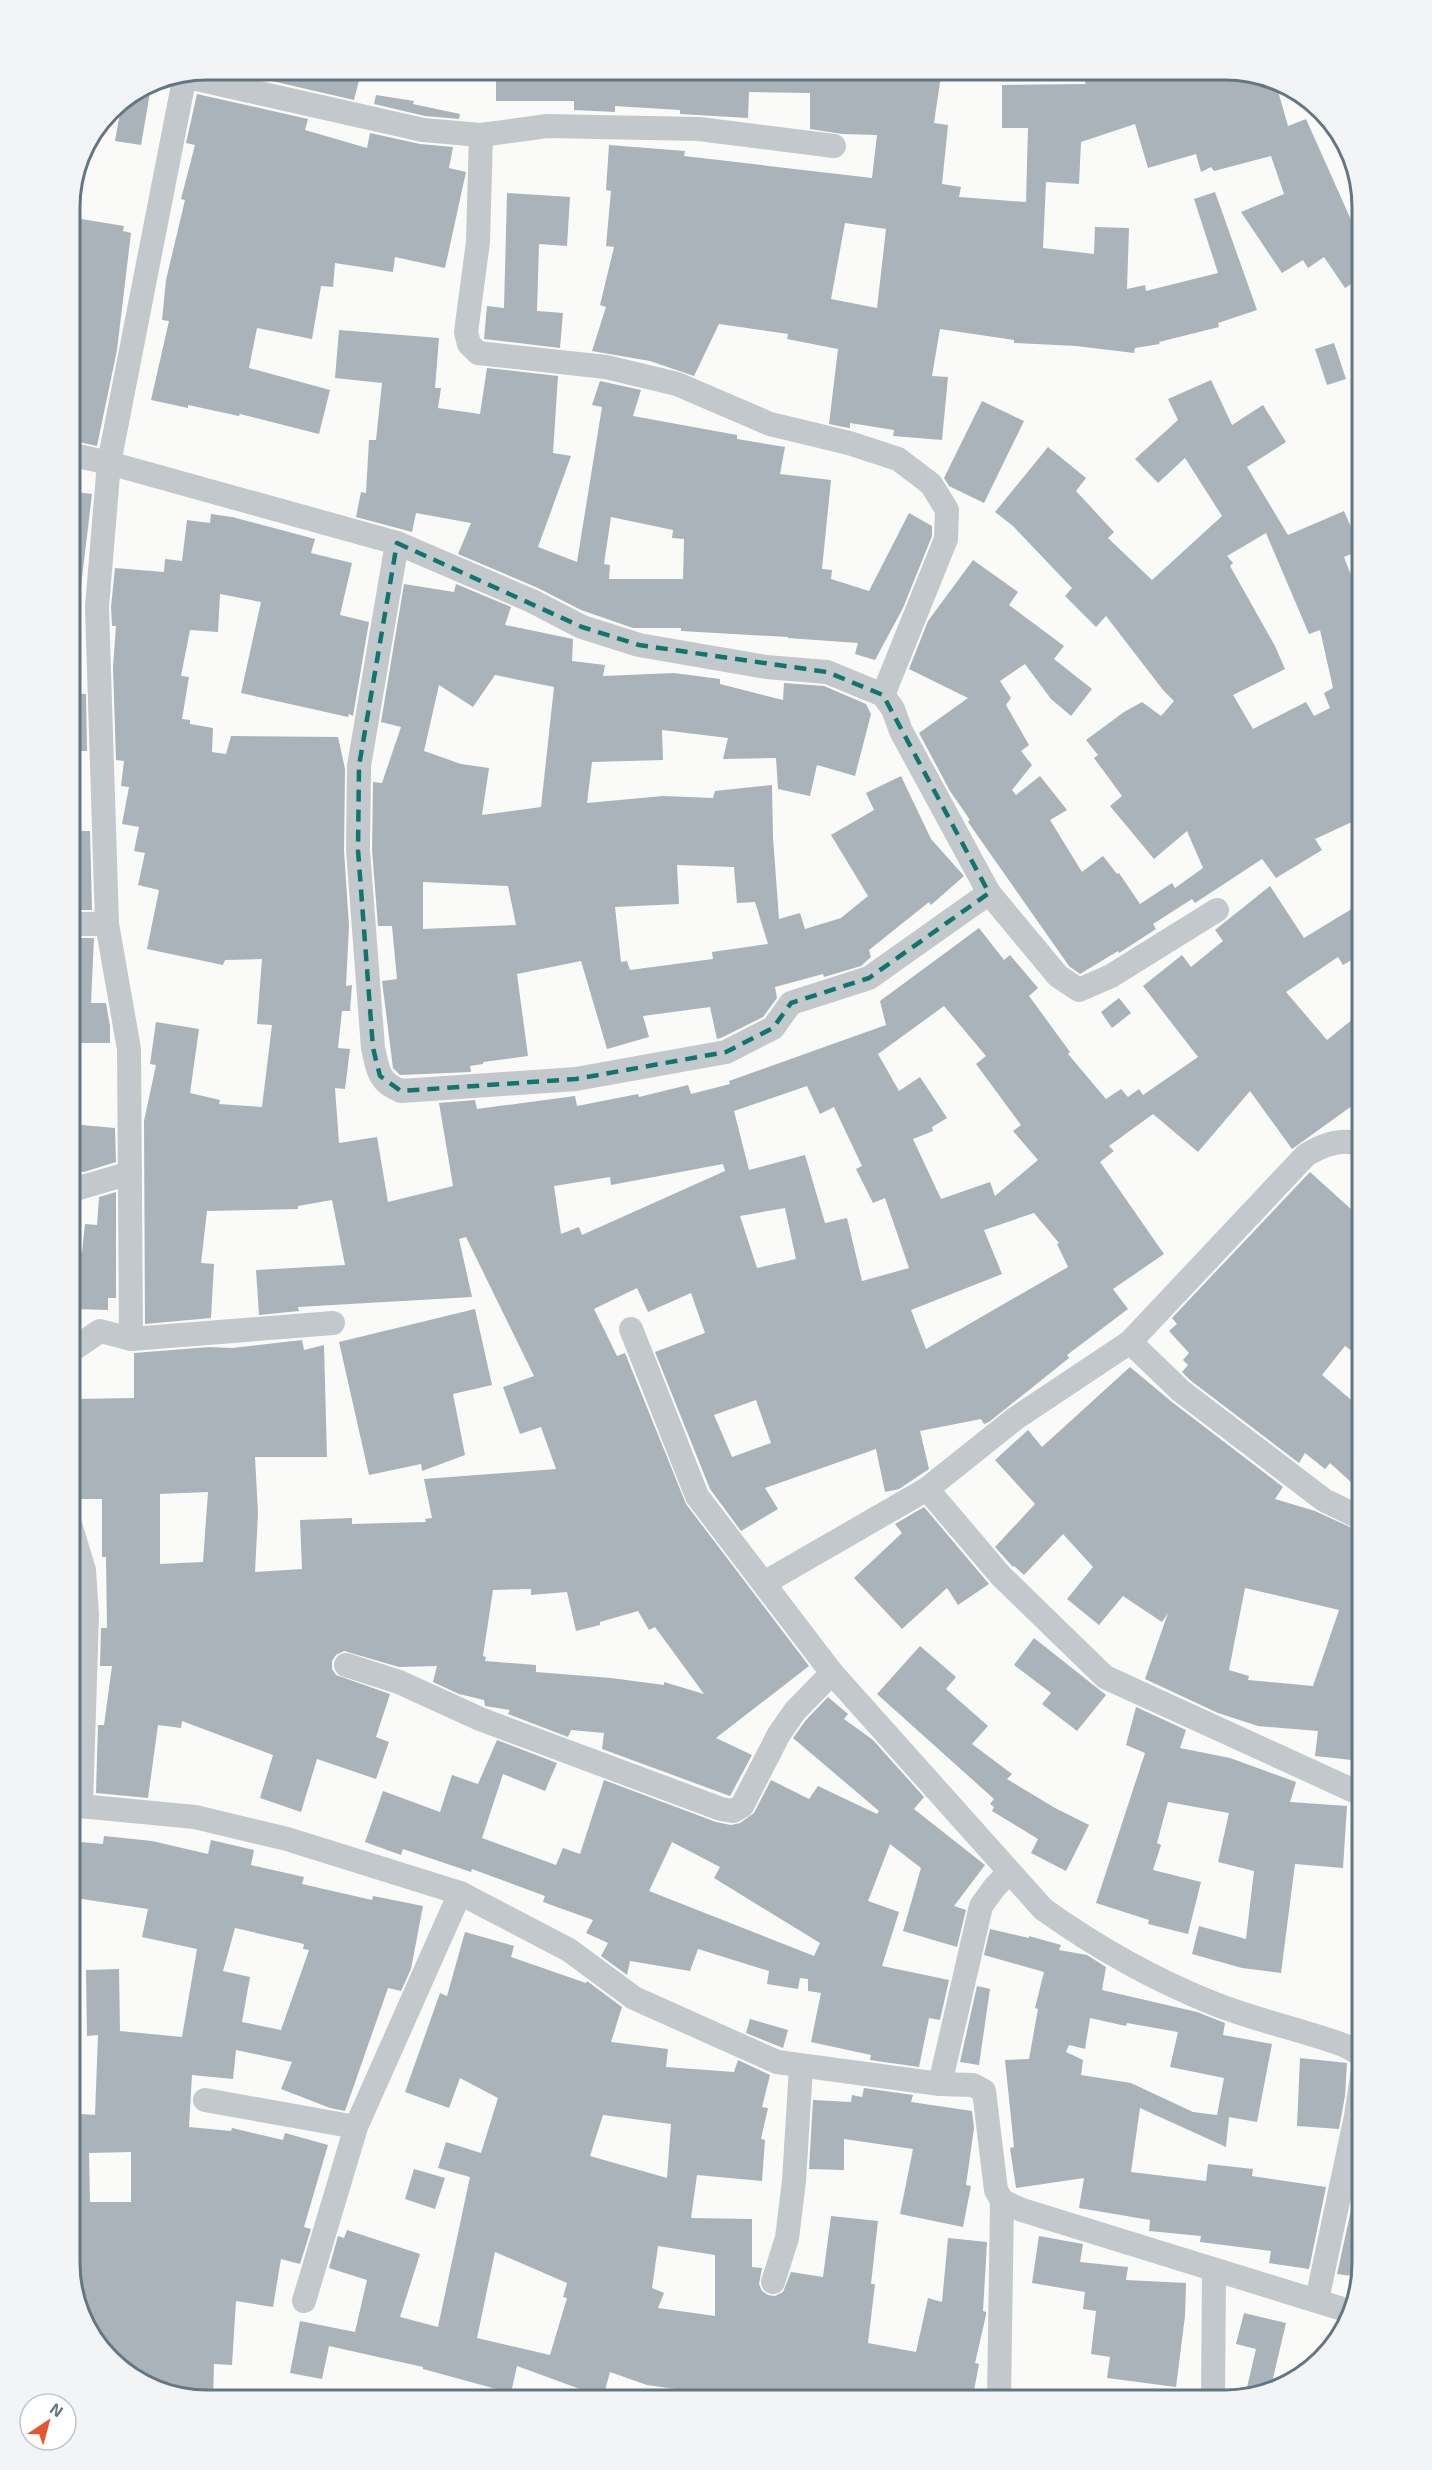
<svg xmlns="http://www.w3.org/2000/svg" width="1432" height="2470" viewBox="0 0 1432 2470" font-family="'Exo 2',sans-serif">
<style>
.building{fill:#aab3b9;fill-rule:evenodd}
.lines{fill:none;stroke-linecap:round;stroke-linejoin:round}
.street{stroke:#c3c8cc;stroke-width:24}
.marked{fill:none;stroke:#0f766e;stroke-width:4.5;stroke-dasharray:12 8;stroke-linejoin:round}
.rim{fill:none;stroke:#657683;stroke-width:3}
</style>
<rect width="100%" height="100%" fill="#fafaf8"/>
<g class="building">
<polygon points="261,69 362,69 354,100 259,78"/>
<path d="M496,69H942L934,123L948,125L942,184L961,187L959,197L1026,202L1028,128H1002V85L1086,84L1079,69H1122L1127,80L1160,69H1235L1276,84L1288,126L1306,119L1356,231L1363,227V276L1345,288L1324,257L1308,268L1303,260L1282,273L1241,212L1284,194L1271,156L1214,171L1211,167L1201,172L1196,154L1148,168L1135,124L1081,142L1079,184L1046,182L1043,248L1094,254L1095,227L1129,228L1127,289L1145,285L1146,291L1218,273L1194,199L1215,192L1257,310L1218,323L1219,327L1159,342L1160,344L1135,348L1134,353L1076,346L1014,343V340L940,329L932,376L948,377L942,440L893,436L894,430L850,423V428L843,427L829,424L838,349L787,339L788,334L719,324L694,376L650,361L592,351L606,307L600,305L614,247L606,246L611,191L606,190L609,145L685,151L684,156L872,178L877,135L842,134L810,129V93L749,92L748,118L680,114V110L615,106V112L574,110V101H496ZM845,223L886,229L877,308L831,299Z"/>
<polygon points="152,81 141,145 115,141 122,101"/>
<polygon points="197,94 308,119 305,130 367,148 370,133 420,144 453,147 449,168 466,172 445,268 395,257 393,272 335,263 333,287 321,286 312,339 257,328 249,368 330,390 319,434 240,414 239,416 188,405 188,408 151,400 169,321 162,320 166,280 185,200 181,199 195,145 186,143"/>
<polygon points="376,95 414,101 413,104 460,114 459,119 425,116 374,104"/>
<polygon points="507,193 570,197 567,246 539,244 537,311 563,313 560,348 484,339 487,306 504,308"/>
<polygon points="69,217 124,226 123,231 131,233 117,350 97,446 69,440 69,399 73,381 69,380 69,360 79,315 69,313 75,270 69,269"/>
<path d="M339,330L439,338L435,388H441L438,408L480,414L487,368L558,376L553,453L571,456L538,547L577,562L602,407L592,405L600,381L641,390L633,416L737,435V439L785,447L780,474L831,480L822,569L832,570L831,579L869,591L909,513L932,526V536L903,608L875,660L855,654L858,643L788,638V637L681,631V628H633L581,610L538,588L458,554L471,523L416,513L412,532L356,517L361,492L366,493L369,440H376L382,383L335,378ZM611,517L673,530L672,538L684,539L683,579H609L610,565L604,564Z"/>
<polygon points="1334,343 1346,379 1327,385 1315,349"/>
<path d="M1211,380L1232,425L1263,405L1286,442L1247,467L1288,535L1344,511L1361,550L1344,557L1363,606V817L1315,839L1322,850L1276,878L1262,859L1195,903L1192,899L1153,924L1156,929L1119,953L1118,951L1080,974L1069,966L968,822L970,820L950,791L919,733L968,698L909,669L928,621L973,560L1018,592L1009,605L1064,646L1054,659L1092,689L1071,716L1051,699L1025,664L1000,681L1011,698L1006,705L1029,745L1021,751L1032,765L1012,790L1016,795L1040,776L1067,810L1050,820L1082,872L1103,856L1117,874L1119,873L1140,904L1172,883L1175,888L1203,868L1187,831L1154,859L1110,806L1122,796L1094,758L1098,755L1086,740L1124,712L1142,702L1161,716L1174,701L1163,690L1106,616L1096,627L1065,596L1072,588L1013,526L995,512L1048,447L1086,478L1076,491L1114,532L1108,538L1152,580L1222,516L1185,458L1158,483L1135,459L1178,420L1168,399ZM1266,533L1309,634L1320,630L1333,688L1324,693L1330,708L1314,716L1306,702L1253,729L1233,695L1285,669L1275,646L1230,566L1233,563L1227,556Z"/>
<polygon points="982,401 1024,421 984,503 949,486 944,478"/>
<polygon points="69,491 92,494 81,586 69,585"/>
<path d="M211,514L232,517L315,539L311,553L352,563L340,615L369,622L353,716L349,714L348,717L241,693L261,602L220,594L218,632L190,630L181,676L189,677L182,719L190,720V724L213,728L212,752L226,754L231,736L338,737L345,769L344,851L349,926L346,986L352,985L350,1011H342L338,1048L350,1049L345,1089L335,1088L339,1143L377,1137L388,1202L453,1186L439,1103L475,1100L477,1109L575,1096L577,1106L638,1094L639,1097L688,1085L691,1094L730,1084L729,1081L886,1025L880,1001L979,928L1004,960L1010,955L1038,988L1029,996L1070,1052L1068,1054L1106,1099L1121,1089L1128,1097L1139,1089L1143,1095L1198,1057L1143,986L1182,955L1191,967L1223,941L1215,930L1270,886L1304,938L1363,902V953L1343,965L1338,957L1286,992L1327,1040L1363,1011V1098L1292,1149L1250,1091L1198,1152L1153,1114L1109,1146L1114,1151L1100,1162L1164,1254L1113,1289L1128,1309L1067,1355L1069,1358L989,1422L984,1424L981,1419L920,1431L929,1469L899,1489L885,1492L876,1449L765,1488L778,1509L741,1531L710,1489L655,1352L705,1333L691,1293L648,1312L637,1288L594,1309L617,1356L625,1353L686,1504L809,1666L716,1738L752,1755L730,1796L602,1749L604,1733L571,1730L568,1737L508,1714L510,1710L485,1706L484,1700L459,1694L433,1682L437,1666L399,1667L344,1651L336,1655L332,1661V1669L336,1675L390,1694L376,1737L389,1742L376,1779L317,1759L301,1812L260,1798L273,1755L182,1721L181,1728L158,1725L148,1798L96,1793L98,1725H104L112,1666H100L101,1628H107L106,1557H102V1499H78L75,1399L134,1398V1353L210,1347L232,1348L302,1340L304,1350L324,1345L327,1457H255L258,1513L255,1572L302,1569L300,1520L352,1518V1524L426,1522L425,1519L432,1518L424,1479L556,1469L541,1427L520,1434L503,1387L534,1376L466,1237L459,1239L472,1297L298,1307L299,1311L259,1315L256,1270L345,1265L332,1200L298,1206V1209L207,1211L201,1263L214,1264L211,1318L145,1324L144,1121L156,1065L150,1064L156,1022L199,1029L190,1093L220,1100L219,1104L262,1107L272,1025L257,1024L262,959L225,960L223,965L147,949L159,890L138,885L145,853L134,851L139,827L122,824L129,787L121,786L124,761L116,760L113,667L116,626H112L111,607L115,568L164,572L165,559L182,561L187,520L210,523ZM944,1006L986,1056L976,1064L1021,1125L1013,1131L1038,1160L995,1196L990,1182L941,1199L913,1139L933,1131L932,1127L947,1118L920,1077L899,1091L878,1054ZM807,1086L820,1114L834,1107L862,1166L856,1169L873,1203L885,1198L909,1268L862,1281L847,1218L825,1223L805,1155L749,1170L734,1111ZM723,1164L725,1171L582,1235L579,1227L561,1234L554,1186L610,1177L611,1185ZM785,1208L796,1259L757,1268L740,1216ZM1034,1213L1059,1243L1057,1244L1068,1267L926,1349L911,1310L1002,1274L984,1230ZM756,1400L771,1443L732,1457L714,1415ZM208,1492L203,1562L160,1564V1494ZM531,1589V1595L567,1592L576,1631L600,1625V1622L638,1611L649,1630L655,1627L704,1694L664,1682V1685L611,1678L536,1672V1665L485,1661L486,1657L483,1656L493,1590Z"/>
<path d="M404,584L454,592L456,584L511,607L505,625L573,639L572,661L605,665L603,676L674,673L720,679V684L783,700L784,683L824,686L866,704L871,714L855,776L817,765L810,796L778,789L776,758L723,759L728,738L662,730L663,760L592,762L587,803L663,796L713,798L715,791L772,785L773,837L779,919L800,913L805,929L841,918L868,896L831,835L874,810L866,793L901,776L931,839L964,876L931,905L929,902L869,950L871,957L861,966L824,977L823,974L775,987L777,998L763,1017L721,1038L717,1039L710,1007L643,1016L649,1037L607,1049L581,961L517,974L528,1056L483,1062V1064L470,1066L471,1072L400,1075L393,1068L382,981L397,979L392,926H378L372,850L373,782L382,783L401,727L381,722ZM495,675L554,687L541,807L482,815L489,768L461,764L424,751L439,685L473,707ZM677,865L734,867L737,903L755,902L768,944L712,952L713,959L630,970L627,961L621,962L615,907L679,904ZM423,882L508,886L516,925L423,929Z"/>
<polygon points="69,693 86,694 87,751 69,751"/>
<polygon points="69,831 90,831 92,910 69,910"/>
<polygon points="69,938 94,938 91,1003 106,1003 110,1026 110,1043 69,1043"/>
<polygon points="1119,998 1131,1013 1112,1028 1101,1012"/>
<polygon points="71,1124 115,1128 116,1162 84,1172 69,1170"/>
<polygon points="1310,1172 1363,1220 1363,1359 1345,1346 1322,1375 1363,1410 1363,1493 1330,1463 1325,1469 1305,1453 1299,1463 1190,1380 1182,1372 1188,1365 1183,1360 1189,1353 1169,1331 1177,1324 1172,1318"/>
<polygon points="116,1192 116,1298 108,1298 108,1310 75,1309 77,1251 82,1252 85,1224 97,1225 99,1197"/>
<polygon points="475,1309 492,1385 453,1394 465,1455 422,1471 421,1464 369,1475 339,1342"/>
<path d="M1130,1367L1172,1402L1283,1487L1275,1499L1315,1511L1363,1533V1604L1351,1649L1363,1653V1692L1356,1713H1363L1361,1761L1315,1756L1318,1731L1258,1726L1218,1713L1145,1679L1168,1613L1162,1622L1123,1596L1099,1625L1067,1599L1093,1567L1063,1534L1024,1575L1014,1566L1013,1567L995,1547L1035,1504L995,1460L1028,1430L1042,1447ZM1245,1588L1339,1610L1313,1686L1248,1680L1249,1676L1229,1670Z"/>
<polygon points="924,1507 989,1584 958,1605 947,1588 902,1629 854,1578 902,1533 895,1524"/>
<polygon points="1034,1638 1106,1695 1077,1731 1042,1704 1051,1693 1014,1665"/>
<polygon points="920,1646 956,1677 946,1689 988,1726 972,1744 1012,1774 1007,1779 1055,1808 1089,1825 1066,1871 1031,1853 1038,1839 992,1811 994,1807 990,1804 994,1799 877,1694"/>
<path d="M828,1697L848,1714L844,1719L873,1740L924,1797L914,1809L985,1865L954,1906L966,1910L957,1947L903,1931L921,1868L890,1844L868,1901L899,1912L882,1966L949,1980L940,2020L929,2018L919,2067L870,2060L871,2055L811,2042L821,1993L808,1991V1979L800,1978L798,1989L767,1984L769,1971L698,1949L690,1971L630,1961L627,1975L601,1956L608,1943L586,1933L593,1920L543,1902L545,1896L472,1869L471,1872L403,1849L401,1855L365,1842L383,1791L440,1812L452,1775L478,1784L497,1740L557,1763L545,1791L503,1774L482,1838L556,1865L563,1848L580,1854L604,1780L716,1822L731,1825L740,1823L754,1813L771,1780L809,1799L818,1786L877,1814L879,1811L793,1738L806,1720ZM672,1842L720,1867L714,1878L820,1943L814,1956L649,1891Z"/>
<polygon points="1136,1707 1186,1730 1180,1748 1230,1758 1296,1782 1290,1802 1347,1806 1343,1868 1295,1864 1281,1973 1242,1968 1192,1954 1199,1926 1246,1939 1254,1871 1218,1862 1229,1813 1168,1802 1157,1843 1161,1845 1153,1870 1201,1882 1188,1934 1148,1924 1149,1920 1096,1903 1145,1753 1126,1745"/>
<path d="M104,1836L152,1841L208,1854L211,1840L254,1850L251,1865L304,1877L302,1884L372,1900L373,1896L423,1906L411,1969L401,1991L388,1988L345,2111L330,2108L281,2089L292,2062L236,2050L233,2079L192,2075L189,2127L231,2131L232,2128L283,2140L285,2133L328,2145L304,2227L311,2229L300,2264L281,2259L273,2307L236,2301L232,2365L214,2364L213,2401H198L130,2378L83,2324L69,2263V2113L95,2115L98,2035L87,2036L86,1970L119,1969L120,2031L182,2037L197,1949L142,1937L148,1909L69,1897V1841L103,1844ZM235,1928L304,1944L303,1949L309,1950L281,2030L242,2022L250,1977L223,1971ZM131,2152V2202H90L89,2153Z"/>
<path d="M990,1929L1029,1938V1936L1061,1945L1059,1950L1087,1955L1106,1967L1102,1990L1197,2012L1225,2023L1223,2035L1272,2044L1257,2122L1229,2117L1226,2147L1140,2108L1131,2172L1206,2181L1208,2164L1253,2169L1252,2176L1326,2187L1309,2269L1269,2263L1271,2251L1200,2242L1201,2236L1149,2231L1150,2220L1079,2208L1084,2178L1016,2188L1010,2148L1014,2147L1005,2060L1029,2059L1038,2009L1035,2008L1044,1972L984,1955ZM1090,2018L1126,2026L1127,2023L1178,2032L1170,2067L1224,2078L1217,2115L1193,2112L1131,2083L1081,2075L1083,2060L1066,2052L1069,2045L1085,2049Z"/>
<path d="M465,1932L514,1946L511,1957L586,1983L587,1981L622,2007L611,2042L668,2049L666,2067L734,2072L738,2060L770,2075L762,2107L768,2108L761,2139L765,2140L762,2181L697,2175L691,2218L752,2219V2267L762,2268L759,2284L762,2291L768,2295L775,2296L783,2292L791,2272L823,2277L831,2216L878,2221L871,2284H875L868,2343L916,2352L928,2298L942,2302L948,2238L987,2242L983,2311L986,2312V2315L975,2363L979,2364L972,2401H945L878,2389L877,2401H710L711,2394L647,2385L610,2372L602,2401H577L580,2389L517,2366L511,2393L423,2369V2367L329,2346L322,2379L290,2373L300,2321L355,2332L367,2280L329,2268L338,2236L344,2238L347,2230L420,2254L400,2317L438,2327L470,2177L438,2168L446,2142L481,2153L498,2098L460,2078L449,2108L405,2092L440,1993L447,1996ZM603,2115L671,2124L667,2178L590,2156ZM658,2246L715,2255V2316L658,2308L664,2293L652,2288ZM495,2252L567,2283L563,2297L567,2298L550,2355L477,2338Z"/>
<polygon points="977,1986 990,1989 979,2065 960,2062"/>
<polygon points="750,2019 788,2030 783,2048 746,2033"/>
<polygon points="1300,2058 1347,2063 1345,2096 1339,2129 1297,2126"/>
<polygon points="864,2088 913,2095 911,2102 972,2111 974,2128 966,2185 971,2186 963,2227 900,2214 913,2149 844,2139 844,2170 809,2169 813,2100 851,2102 852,2095 862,2097"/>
<polygon points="414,2169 445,2178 435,2209 405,2199"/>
<polygon points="1355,2192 1363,2193 1363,2264 1359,2277 1337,2274"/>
<polygon points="1039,2236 1083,2244 1080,2262 1128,2267 1126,2280 1186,2283 1185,2316 1176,2387 1107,2378 1110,2357 1091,2354 1096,2311 1083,2309 1085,2292 1032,2283"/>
<polygon points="1244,2313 1286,2323 1270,2391 1245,2396 1256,2349 1236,2344"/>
</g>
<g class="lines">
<g class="street">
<polyline points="179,75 423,130 481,135 547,126 699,129 834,146"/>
<polyline points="481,135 478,242 466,332 469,344 478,353 606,367 677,384 770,424 849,443 898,459 931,484 947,510 946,539 883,695"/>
<polyline points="69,454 109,463 397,543 532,601 582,627 639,645 766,667 827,672 883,695 893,709 901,731 989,893 1058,976 1079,990 1111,976 1217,910"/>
<path d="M397,543L359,766L358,850L373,1048C378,1070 378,1082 401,1091L576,1079L726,1052L773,1028L791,1003L869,978L989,893"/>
<polyline points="69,924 107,924"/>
<polyline points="69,1191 130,1173"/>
<path d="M631,1329L697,1496L832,1673L1043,1909C1096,1947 1155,1980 1215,2004C1258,2021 1303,2030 1346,2046L1363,2056"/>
<polyline points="131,1339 129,1049 107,924 97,607 109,463 185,75"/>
<polyline points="1130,1342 1181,1391 1324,1500 1363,1519"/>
<polyline points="69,1352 100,1331 131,1339 333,1323"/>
<polyline points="927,1489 1001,1576 1105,1677 1363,1795"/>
<polyline points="69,1521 84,1570 87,1615 81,1805"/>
<path d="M764,1583L927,1489L1016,1418L1130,1342L1306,1155C1323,1145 1344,1136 1363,1146"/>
<polyline points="346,1665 399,1682 480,1719 721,1809 733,1811 742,1806 779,1734 795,1711 832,1673"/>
<polyline points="69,1805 195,1817 287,1839 460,1893 569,1950 634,1998 777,2062 940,2084 973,2085 984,2091 996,2190 1002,2201 999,2401"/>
<polyline points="940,2084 981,1906 994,1888 1009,1872"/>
<polyline points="205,2100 356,2127"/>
<polyline points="1002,2201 1022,2210 1349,2311"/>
<polyline points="773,2282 787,2238 794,2181 801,2067"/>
<polyline points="1317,2300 1356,2116 1363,2070"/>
<polyline points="304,2301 356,2127 460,1893"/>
<polyline points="1213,2401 1214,2271"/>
</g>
</g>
<path class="marked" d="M397,543L582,627L639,645L827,672L883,695L989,893L869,978L791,1003L773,1028L726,1052L576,1079L401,1091L380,1076L373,1048L358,850L359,766Z"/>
<path d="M0 0H1432V2470H0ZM207 80H1225A127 127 0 0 1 1352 207V2263A127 127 0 0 1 1225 2390H207A127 127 0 0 1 80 2263V207A127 127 0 0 1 207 80Z" fill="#f3f4f5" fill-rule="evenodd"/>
<path class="rim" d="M207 80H1225A127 127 0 0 1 1352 207V2263A127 127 0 0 1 1225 2390H207A127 127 0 0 1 80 2263V207A127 127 0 0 1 207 80Z"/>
<g transform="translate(48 2422) rotate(36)"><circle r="28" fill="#ffffff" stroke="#c1c8cd" stroke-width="1.5"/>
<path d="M0-4.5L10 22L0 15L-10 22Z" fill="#e4572e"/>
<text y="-9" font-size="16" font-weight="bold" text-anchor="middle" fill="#657683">N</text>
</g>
</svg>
